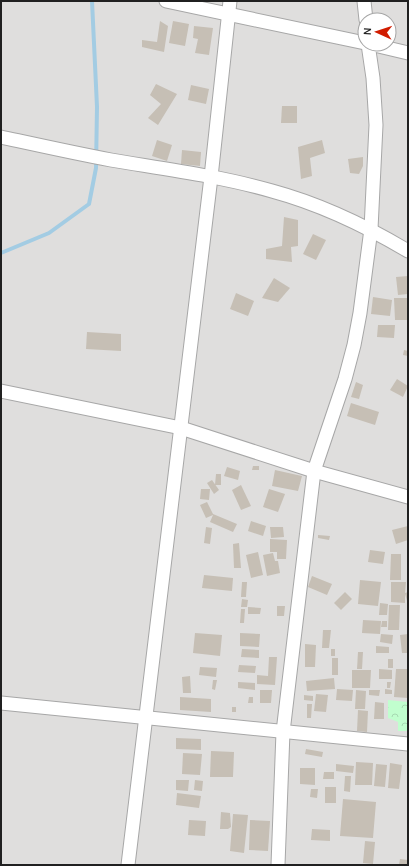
<svg xmlns="http://www.w3.org/2000/svg" width="409" height="866" viewBox="0 0 409 866" font-family="Karla,sans-serif">
<style>
.residential{fill:#dfdedd;fill-rule:evenodd}
.park{fill:url(#park-crowns)}
.lines{fill:none;stroke-linecap:round;stroke-linejoin:round}
.stream{stroke:#a3cce3;stroke-width:4}
.building{fill:#c6bfb5}
.minor-casing{stroke:#a7a7a7;stroke-width:15}
.minor{stroke:#fff;stroke-width:13}
</style>
<defs>
<pattern id="park-crowns" width="20" height="18" patternUnits="userSpaceOnUse"><rect width="20" height="18" fill="#c1fece"/><path d="M2 6a3 3 0 1 1 6 0M12 15a3 3 0 1 1 6 0" fill="none" stroke="#a6d9b1"/></pattern>
</defs>
<rect width="100%" height="100%" fill="#f2efe6"/>
<path class="residential" d="M1,1H408V865H1ZM365,20H389V44H365Z"/>
<polygon class="park" points="388,700 408,702 408,730 406,731 398,731 398,722 388,718"/>
<g class="lines">
<polyline class="stream" points="1,253 49,233 89,204 96,168 97,107 92,1"/>
</g>
<g class="building">
<polygon points="160,21 168,26 164,52 142,47 142,40 157,42"/>
<polygon points="173,21 189,24 185,46 169,43"/>
<polygon points="194,26 213,28 209,55 195,53 198,39 193,38"/>
<polygon points="156,84 177,94 158,125 148,118 161,104 150,95"/>
<polygon points="191,85 209,89 206,104 188,100"/>
<polygon points="282,106 297,106 297,123 281,123"/>
<polygon points="157,140 172,145 167,161 152,156"/>
<polygon points="322,140 325,153 310,158 312,176 301,179 298,147"/>
<polygon points="182,150 201,152 200,166 181,164"/>
<polygon points="363,157 363,166 359,174 350,173 348,159"/>
<polygon points="284,217 298,220 298,246 291,247 292,262 266,259 266,249 282,246"/>
<polygon points="313,234 326,240 316,260 303,254"/>
<polygon points="408,276 408,294 398,295 396,277"/>
<polygon points="274,278 290,288 278,302 262,298"/>
<polygon points="236,293 254,301 248,316 230,309"/>
<polygon points="373,297 392,300 390,316 371,314"/>
<polygon points="394,298 408,298 408,320 395,320"/>
<polygon points="378,325 395,325 394,338 377,337"/>
<polygon points="87,332 121,334 121,351 86,349"/>
<polygon points="404,350 408,351 408,356 403,355"/>
<polygon points="397,379 408,386 403,397 390,390"/>
<polygon points="356,382 363,385 359,399 351,397"/>
<polygon points="351,403 379,412 375,425 347,416"/>
<polygon points="253,466 259,466 259,470 252,470"/>
<polygon points="227,467 240,471 238,480 224,476"/>
<polygon points="275,470 302,476 298,491 272,486"/>
<polygon points="216,474 221,474 221,485 215,485"/>
<polygon points="212,480 219,490 214,494 207,483"/>
<polygon points="241,485 251,506 241,510 232,490"/>
<polygon points="201,489 210,489 209,500 200,499"/>
<polygon points="269,489 285,494 278,512 263,507"/>
<polygon points="207,502 213,514 237,524 233,532 210,522 213,515 206,518 200,505"/>
<polygon points="251,521 266,526 263,536 248,531"/>
<polygon points="408,526 408,540 396,544 392,530"/>
<polygon points="206,527 212,528 210,544 204,543"/>
<polygon points="270,527 283,527 284,537 271,538"/>
<polygon points="318,535 330,536 329,540 318,538"/>
<polygon points="270,539 287,540 286,559 277,559 277,552 270,552"/>
<polygon points="239,543 241,568 234,568 233,544"/>
<polygon points="370,550 385,552 383,564 368,562"/>
<polygon points="258,552 263,575 251,578 246,555"/>
<polygon points="273,553 275,561 278,561 280,573 267,576 263,555"/>
<polygon points="391,554 401,554 401,580 390,580"/>
<polygon points="204,575 233,578 232,591 202,588"/>
<polygon points="312,576 332,584 327,595 308,587"/>
<polygon points="360,580 381,582 378,606 358,604"/>
<polygon points="242,582 247,582 246,597 241,597"/>
<polygon points="391,582 406,582 405,593 408,592 408,604 405,594 405,603 391,602"/>
<polygon points="345,592 352,599 341,610 334,603"/>
<polygon points="242,599 248,600 247,607 241,607"/>
<polygon points="380,603 388,604 387,615 379,615"/>
<polygon points="389,605 400,605 399,630 388,630"/>
<polygon points="277,606 285,606 284,616 277,616"/>
<polygon points="248,607 261,608 260,614 248,614"/>
<polygon points="241,609 245,609 244,623 240,623"/>
<polygon points="363,620 381,621 380,634 362,633"/>
<polygon points="382,621 387,621 387,627 381,627"/>
<polygon points="323,630 331,630 329,648 322,648"/>
<polygon points="195,633 222,635 220,656 193,653"/>
<polygon points="240,633 260,634 259,647 240,646"/>
<polygon points="381,634 393,635 392,644 380,642"/>
<polygon points="408,634 408,653 402,653 400,635"/>
<polygon points="305,644 316,645 315,667 305,667"/>
<polygon points="376,646 389,647 389,653 376,653"/>
<polygon points="242,649 259,650 259,658 241,657"/>
<rect x="331" y="649" width="4" height="7"/>
<polygon points="358,652 363,652 362,669 357,669"/>
<polygon points="269,657 277,657 275,685 257,684 257,675 268,676"/>
<rect x="332" y="658" width="6" height="17"/>
<rect x="388" y="659" width="5" height="9"/>
<polygon points="239,665 256,666 255,673 238,672"/>
<polygon points="200,667 217,668 216,677 199,675"/>
<polygon points="379,669 392,670 392,679 379,679"/>
<polygon points="396,669 408,669 408,698 394,697"/>
<polygon points="352,670 371,670 370,688 352,688"/>
<polygon points="190,676 191,693 183,693 182,677"/>
<polygon points="334,678 335,689 307,691 306,681"/>
<polygon points="213,680 217,680 215,690 212,689"/>
<polygon points="238,682 255,683 255,690 238,688"/>
<polygon points="387,682 391,682 390,688 387,688"/>
<polygon points="337,689 353,690 352,701 336,700"/>
<polygon points="385,689 392,690 392,694 385,694"/>
<polygon points="260,690 272,690 271,703 260,703"/>
<polygon points="356,690 366,691 365,709 355,709"/>
<polygon points="369,690 380,690 379,696 369,695"/>
<polygon points="316,694 328,695 326,712 314,711"/>
<polygon points="304,695 313,696 313,701 304,700"/>
<polygon points="180,697 211,699 211,712 180,710"/>
<polygon points="249,697 253,697 253,703 248,703"/>
<polygon points="375,702 384,703 384,719 374,719"/>
<polygon points="307,704 312,704 311,718 307,718"/>
<rect x="232" y="707" width="4" height="5"/>
<polygon points="358,710 368,711 367,732 357,731"/>
<polygon points="176,738 201,739 201,750 176,749"/>
<polygon points="306,749 323,752 322,757 305,754"/>
<polygon points="211,751 234,752 233,777 210,777"/>
<polygon points="183,753 202,754 200,775 182,774"/>
<polygon points="356,762 373,763 372,785 355,785"/>
<polygon points="390,763 402,765 399,789 388,788"/>
<polygon points="336,764 354,766 353,773 336,771"/>
<polygon points="376,764 387,765 385,787 374,786"/>
<polygon points="300,768 315,768 315,785 300,784"/>
<polygon points="324,772 334,772 334,779 323,779"/>
<polygon points="345,776 351,776 350,792 344,791"/>
<polygon points="176,780 189,780 188,791 176,790"/>
<polygon points="195,780 203,781 202,791 194,790"/>
<rect x="325" y="787" width="11" height="16"/>
<polygon points="311,789 318,789 317,798 310,797"/>
<polygon points="177,793 201,796 199,808 176,805"/>
<polygon points="343,799 376,802 373,838 340,836"/>
<polygon points="221,812 230,813 231,827 228,829 220,829"/>
<polygon points="233,814 248,815 244,853 230,851"/>
<polygon points="189,820 206,821 205,836 188,835"/>
<polygon points="250,820 270,821 268,851 249,850"/>
<polygon points="312,829 330,830 330,841 311,840"/>
<polygon points="365,841 375,842 373,864 363,863"/>
<polygon points="400,859 408,860 408,865 399,865"/>
</g>
<g class="lines">
<defs>
<g id="minor">
<polyline points="166,1 365,43"/>
<polyline points="364,1 366,20"/>
<polyline points="370,44 408,53"/>
<path d="M1,137C38,145 74,153 111,160C165,169 220,176 272,191C320,204 366,226 408,251"/>
<polyline points="1,391 181,428 314,471 408,497"/>
<polyline points="1,703 408,744"/>
<polyline points="128,865 211,177 230,1"/>
<polyline points="278,865 283,732 314,471 345,379 354,345 360,313 371,229 376,125 373,78 368,44"/>
</g>
</defs>
<use href="#minor" class="minor-casing"/>
<use href="#minor" class="minor"/>
</g>
<rect width="409" height="866" fill="none" stroke="#202020" stroke-width="4"/>
<g transform="translate(377 32) rotate(273)"><circle r="19" fill="#ffffff" stroke="#a6a6a6"/>
<path d="M0-3L7 15L0 10L-7 15Z" fill="#d11c00"/>
<text y="-6" font-size="11" font-weight="bold" text-anchor="middle" fill="#202020">N</text>
</g>
</svg>
